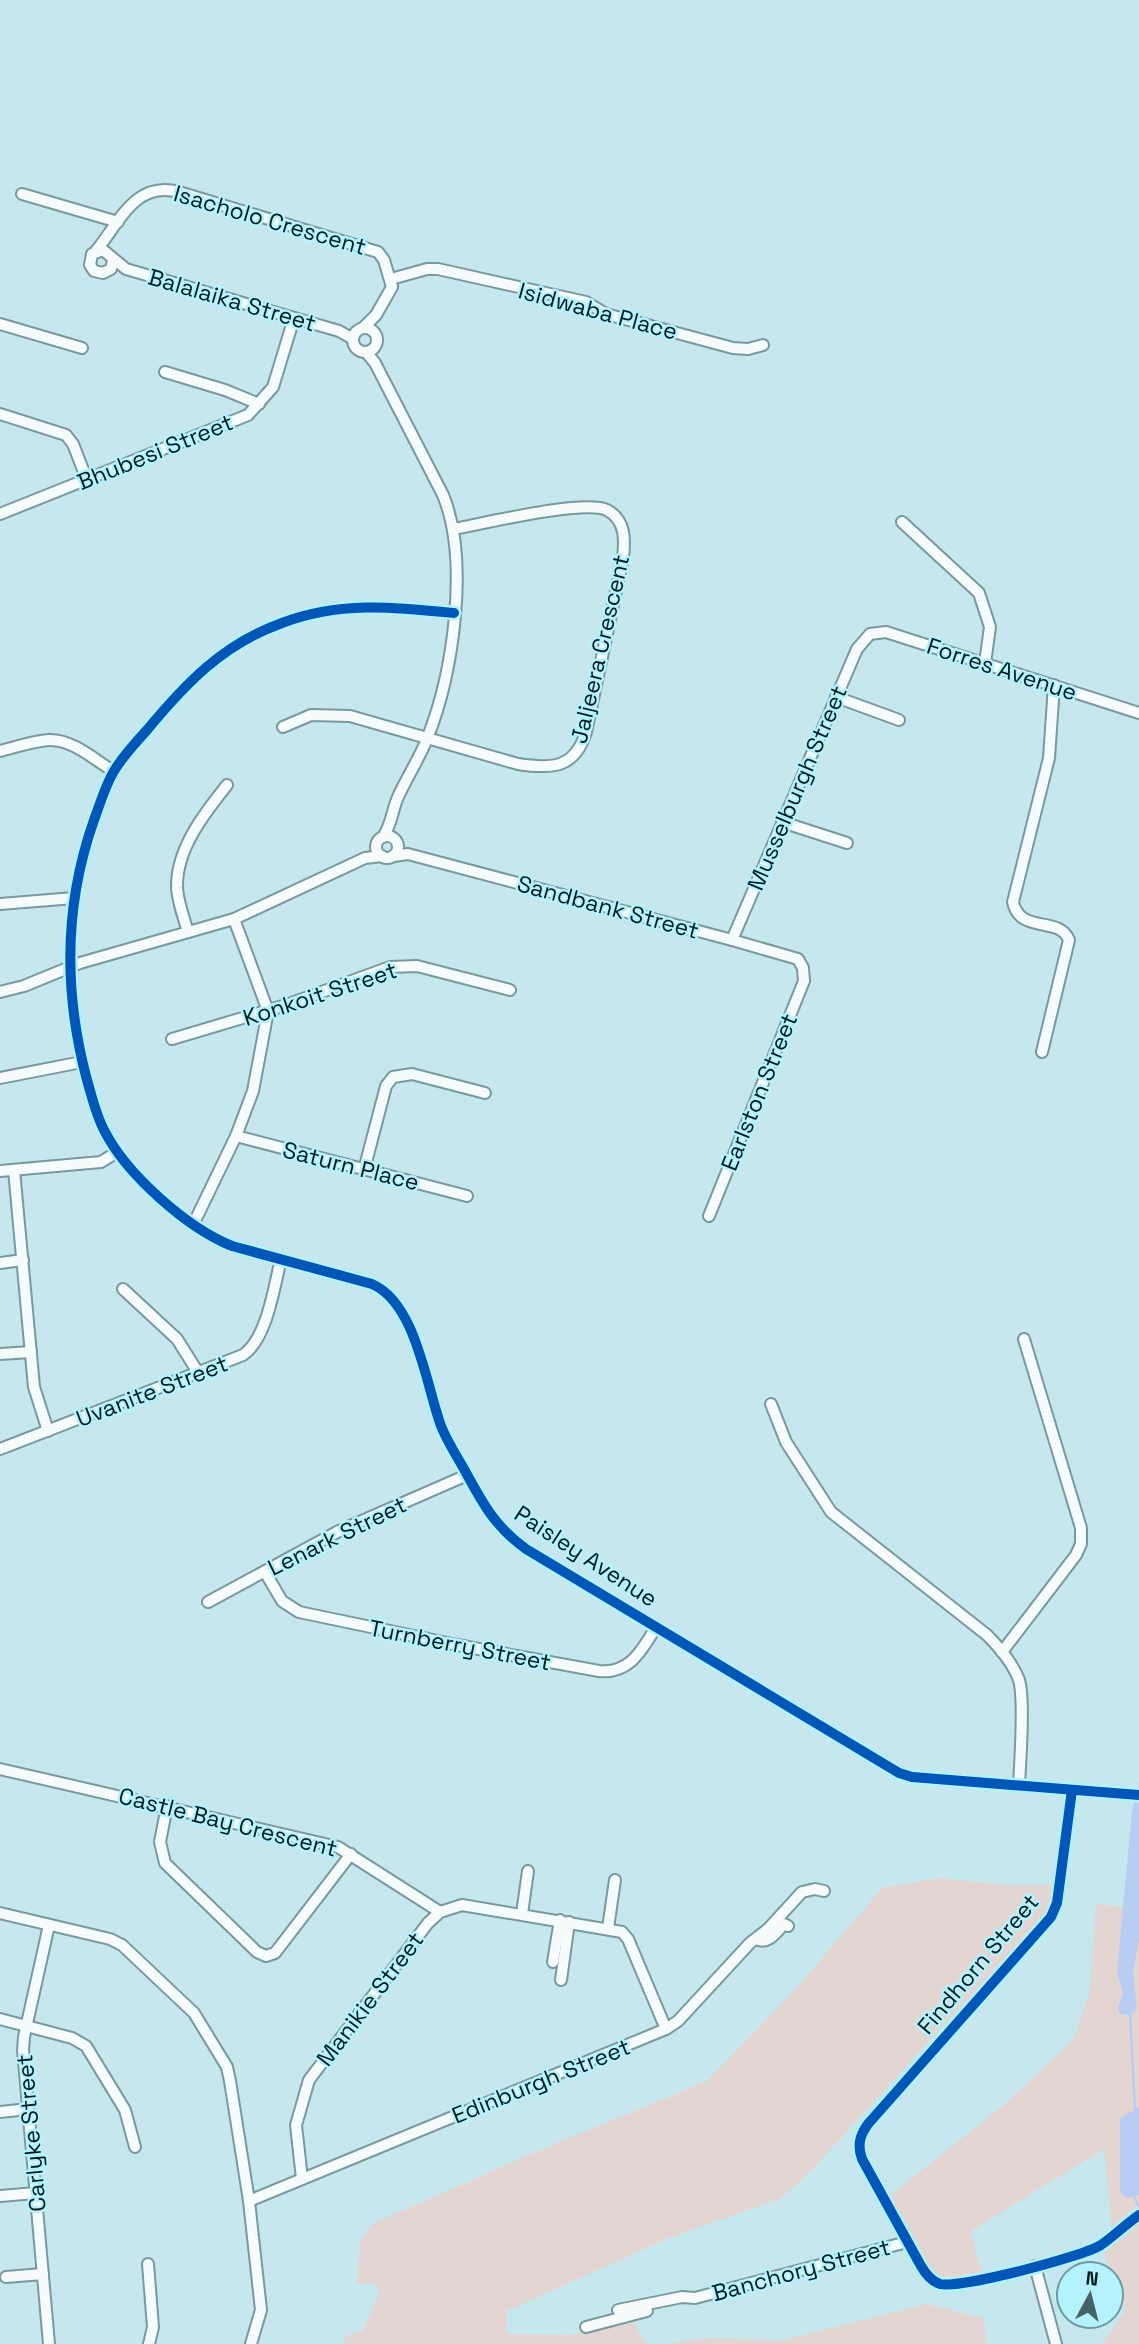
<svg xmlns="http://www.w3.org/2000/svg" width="1139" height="2344" viewBox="0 0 1139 2344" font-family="'Space Grotesk',sans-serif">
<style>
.green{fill:#e3d5d2}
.water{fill:#b8cdf3}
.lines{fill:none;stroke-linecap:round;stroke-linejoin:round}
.stream{stroke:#b8cdf3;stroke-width:2.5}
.minor-casing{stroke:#77999f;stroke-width:14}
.minor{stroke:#f6fbfc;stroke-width:10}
.cycleway-casing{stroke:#b4f2fe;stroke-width:15}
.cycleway{stroke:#0057b8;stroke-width:10}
.labels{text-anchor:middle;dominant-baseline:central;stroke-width:5;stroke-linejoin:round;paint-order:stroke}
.street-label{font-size:23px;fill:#021b1f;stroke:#b4f2fe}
</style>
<rect width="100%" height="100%" fill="#c5e7ed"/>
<g class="green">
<polygon points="939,1878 1009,1885 1055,1885 1047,1912 808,2174 780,2199 669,2238 507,2311 507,2334 571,2335 631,2319 647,2344 344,2344 345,2336 363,2331 379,2292 376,2284 357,2284 360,2242 372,2224 549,2146 707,2081 793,1992 882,1888"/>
<path d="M1096,1904L1139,1908V2210L1112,2230L1104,2149L971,2231L981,2271C971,2274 960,2279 949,2279C927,2277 901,2215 891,2195L1005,2104L1074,2039L1090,1989Z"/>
<polygon points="1139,2217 1139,2344 1102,2344 1125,2311 1101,2245"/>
<polygon points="927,2304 983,2318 987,2344 665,2344 705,2338 783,2340"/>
</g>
<g class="water">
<polygon points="1139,1782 1139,1940 1133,1972 1137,2010 1130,2015 1120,2014 1118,2008 1123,1993 1117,1972 1132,1811"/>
<polygon points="1139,2107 1139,2195 1126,2198 1120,2192 1120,2118"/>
</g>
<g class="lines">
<g class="stream">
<polyline points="1130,2015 1135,2109"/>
<polyline points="1134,2196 1139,2207"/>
</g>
<defs>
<g id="minor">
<polyline points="22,194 118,222"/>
<path d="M96,251C119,223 135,180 179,192L378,252L384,260L392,287L376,315L363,328"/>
<polyline points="113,260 111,269 103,273 94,271 90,265 92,254 103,250 126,269 339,331 353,339"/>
<polyline points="391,279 427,269 438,269 586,302 606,314 733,348 748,349 763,345"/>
<polyline points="0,324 82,348"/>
<circle cx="365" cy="340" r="12"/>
<path d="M366,352L375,363L443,495C470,561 453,674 427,739C419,759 407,777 398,797C392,810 392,824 383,837"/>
<polyline points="165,372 225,390 259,404"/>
<polyline points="0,414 66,435 73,444 87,480"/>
<polyline points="0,514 248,415 273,387 294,318"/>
<polyline points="902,522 979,593 990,627 985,663"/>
<path d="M454,613C394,607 340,601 282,623C223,644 186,683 147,730C135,743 123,756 114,771C105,786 100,804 94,820C64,905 64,994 87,1080C92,1097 96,1115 104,1130C126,1174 187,1228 232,1246L372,1284C416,1303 426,1385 441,1426C447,1441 456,1455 464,1469C482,1502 494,1526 526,1549L899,1773L912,1777L1139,1795"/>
<polyline points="836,697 899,720"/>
<path d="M283,727L311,715L350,716L518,764C551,769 575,769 586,732L623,558C625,540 626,520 607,510C584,499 482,524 453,529"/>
<path d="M0,751C16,747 33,741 49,740C72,739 95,760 113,771"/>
<polyline points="782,822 847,843"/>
<circle cx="387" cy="847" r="11"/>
<polyline points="393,856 408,854 732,940 798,959 803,968 804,981 709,1216"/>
<polyline points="0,904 74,898"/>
<path d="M188,932C184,918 178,903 177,888C176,849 204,814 227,785"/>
<polyline points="732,940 857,649 870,634 886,632 1139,713"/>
<polyline points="0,992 24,986 80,963 234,919 365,858 382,856"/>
<polyline points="172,1039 286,1005 390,967 417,966 510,990"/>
<path d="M1042,1052L1069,940C1059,915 1020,935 1013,902L1049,758L1054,685"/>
<polyline points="0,1078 82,1062"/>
<polyline points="236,1136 467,1196"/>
<polyline points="14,1170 34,1387 48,1431"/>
<polyline points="364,1170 386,1086 393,1077 412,1074 485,1093"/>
<polyline points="0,1171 101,1162 117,1152"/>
<polyline points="193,1225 236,1136 253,1091 268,1011 234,919"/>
<polyline points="0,1263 23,1260"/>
<polyline points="123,1289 177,1339 199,1374"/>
<polyline points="0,1354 31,1352"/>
<path d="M771,1404L786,1442L831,1512L987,1635C999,1647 1013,1664 1019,1680C1025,1701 1020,1761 1019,1786"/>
<path d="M0,1449L243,1355C267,1339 274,1287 281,1259"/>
<path d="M265,1572L282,1601L299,1612L457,1645L599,1671C630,1674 642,1650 656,1627"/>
<polyline points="208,1602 339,1531 467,1475"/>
<polyline points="1002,1652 1076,1555 1081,1544 1081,1528 1024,1339"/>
<polyline points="0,1769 338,1847 440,1912"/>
<path d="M1072,1790L1057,1903L1051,1917L868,2124C860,2135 857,2145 862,2159L921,2266C925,2273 931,2281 940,2284C959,2289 1082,2257 1101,2245C1114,2236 1126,2224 1139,2215"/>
<polyline points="167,1806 160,1842 165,1863 257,1952 266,1956 275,1953 351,1854"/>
<polyline points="0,1913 110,1939 122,1945 194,2013 227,2067 230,2081 249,2201 261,2310 251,2344"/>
<polyline points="522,1914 528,1871"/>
<polyline points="49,1925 24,2037 23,2050 49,2344"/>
<polyline points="608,1928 615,1880"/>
<path d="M756,1939C768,1945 776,1933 784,1924L788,1926"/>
<polyline points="553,1962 560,1920"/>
<polyline points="561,1980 569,1922"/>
<polyline points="0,2019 72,2038 86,2046 125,2110 135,2147"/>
<polyline points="0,2112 28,2109"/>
<polyline points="302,2179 296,2125 309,2080 428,1923 440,1912 462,1905 622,1932 628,1939 666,2029"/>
<polyline points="0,2196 36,2193"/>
<polyline points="249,2201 666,2029 678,2021 750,1943 768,1929 802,1892 815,1889 824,1891"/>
<polyline points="148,2264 153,2327 149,2344"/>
<polyline points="1035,2266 1056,2344"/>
<polyline points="6,2277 43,2274"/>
<polyline points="618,2310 682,2297 695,2298 907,2242"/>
<polyline points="586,2327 647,2311"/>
</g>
</defs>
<use href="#minor" class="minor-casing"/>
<use href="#minor" class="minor"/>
<defs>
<g id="cycleway">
<path d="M454,613C394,607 340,601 282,623C223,644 186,683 147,730C135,743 123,756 114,771C105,786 100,804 94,820C64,905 64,994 87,1080C92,1097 96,1115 104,1130C126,1174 187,1228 232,1246L372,1284C416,1303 426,1385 441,1426C447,1441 456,1455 464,1469C482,1502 494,1526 526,1549L899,1773L912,1777L1139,1795"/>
<path d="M1072,1790L1057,1903L1051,1917L868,2124C860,2135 857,2145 862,2159L921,2266C925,2273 931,2281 940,2284C959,2289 1082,2257 1101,2245C1114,2236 1126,2224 1139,2215"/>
</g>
</defs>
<use href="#cycleway" class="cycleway-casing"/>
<use href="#cycleway" class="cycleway"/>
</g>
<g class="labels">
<g class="street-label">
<text transform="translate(270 220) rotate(16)">Isacholo Crescent</text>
<text transform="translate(232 300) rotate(16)">Balalaika Street</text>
<text transform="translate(598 311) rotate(15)">Isidwaba Place</text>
<text transform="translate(155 452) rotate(-22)">Bhubesi Street</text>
<text transform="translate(600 649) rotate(-77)">Jaljeera Crescent</text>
<text transform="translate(1002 669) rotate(18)">Forres Avenue</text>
<text transform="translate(797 788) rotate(-67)">Musselburgh Street</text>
<text transform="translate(608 907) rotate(15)">Sandbank Street</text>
<text transform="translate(320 994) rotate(-18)">Konkoit Street</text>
<text transform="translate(759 1092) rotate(-68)">Earlston Street</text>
<text transform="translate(351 1166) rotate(14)">Saturn Place</text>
<text transform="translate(152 1391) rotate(-21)">Uvanite Street</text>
<text transform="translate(337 1536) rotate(-26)">Lenark Street</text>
<text transform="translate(586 1556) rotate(33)">Paisley Avenue</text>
<text transform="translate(460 1645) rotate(11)">Turnberry Street</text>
<text transform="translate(228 1822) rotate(14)">Castle Bay Crescent</text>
<text transform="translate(978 1964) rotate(-50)">Findhorn Street</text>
<text transform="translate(370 1999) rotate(-53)">Manikie Street</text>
<text transform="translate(541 2081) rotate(-22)">Edinburgh Street</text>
<text transform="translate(31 2133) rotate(-95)">Carlyke Street</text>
<text transform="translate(801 2270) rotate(-15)">Banchory Street</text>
</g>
</g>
<g transform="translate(1090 2295) rotate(7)"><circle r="33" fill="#b4f2fe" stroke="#6d9ca5" stroke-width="2"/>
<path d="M0-5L12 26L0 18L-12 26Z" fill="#466267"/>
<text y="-10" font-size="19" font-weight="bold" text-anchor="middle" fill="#021b1f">N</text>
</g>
</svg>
